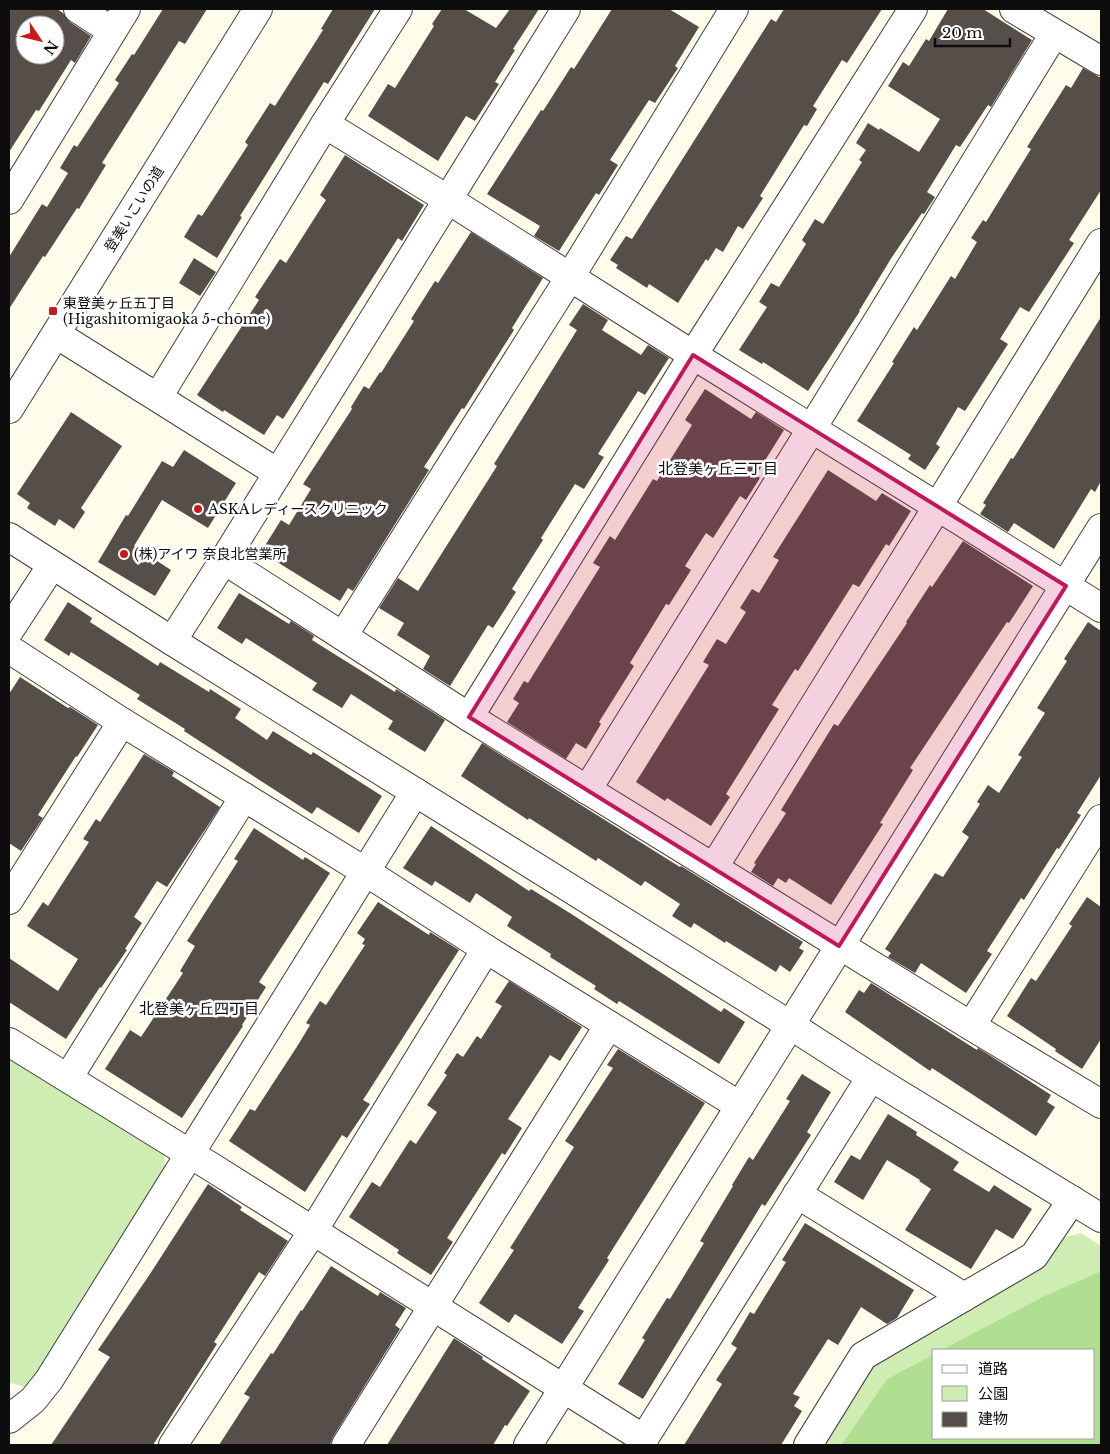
<svg xmlns="http://www.w3.org/2000/svg" width="1110" height="1454" viewBox="0 0 1110 1454" font-family="'Libre Baskerville','Noto Sans JP',serif">
<style>
.green{fill:#cfedb3}
.forest{fill:#b1df91}
.building{fill:#564e48;fill-rule:evenodd}
.lines{fill:none;stroke-linecap:round;stroke-linejoin:round}
.minor-casing{stroke:#404040;stroke-width:30}
.tertiary-casing{stroke:#404040;stroke-width:30}
.minor{stroke:#fff;stroke-width:28}
.tertiary{stroke:#fff;stroke-width:28}
.marked{fill:#c2185b;fill-opacity:0.2;stroke:#c2185b;stroke-width:4;stroke-linejoin:round}
.poi-dot{fill:#c71a1c;stroke:#fff;stroke-width:2}
.labels{text-anchor:middle;dominant-baseline:central;stroke-width:5;stroke-linejoin:round;paint-order:stroke}
.street-label{font-size:14px;fill:#0d0d0d;stroke:#fff}
.poi-label{font-size:14px;fill:#0d0d0d;stroke:#fff;text-anchor:start}
.neighbourhood-label{font-size:15px;fill:#0d0d0d;stroke:#fff}
</style>
<rect width="100%" height="100%" fill="#fffcec"/>
<g class="green">
<polygon points="9,1053 164,1152 165,1168 29,1388 10,1383 9,1377"/>
<polygon points="1081,1233 1101,1246 1101,1271 1044,1296 941,1350 934,1350 934,1354 887,1379 841,1445 822,1445 866,1373 880,1359 1045,1265 1062,1238"/>
</g>
<polygon class="forest" points="1101,1271 1101,1445 841,1445 887,1379 934,1354 934,1438 1094,1438 1094,1350 941,1350 1044,1296"/>
<g class="building">
<path d="M9,9H57L63,13L70,22L91,36L75,63L71,60L39,111L36,110L9,152ZM25,25H55V55H25Z"/>
<polygon points="163,9 207,9 185,44 179,41 102,163 106,165 79,209 77,208 45,257 43,256 9,309 9,257 42,204 47,207 68,173 60,168 74,145 77,147 119,83 115,80 132,54 134,55"/>
<polygon points="333,9 375,9 328,84 324,82 240,216 242,217 217,258 184,237 198,214 202,216 248,145 245,142 270,103 275,106 323,30 321,29"/>
<polygon points="442,9 464,9 496,28 510,9 539,9 513,49 515,50 495,82 499,84 475,121 466,116 438,161 368,116 388,84 395,88 434,26 432,24"/>
<polygon points="612,9 669,9 699,27 675,66 678,68 655,103 649,100 610,160 618,165 599,195 596,193 559,251 534,236 540,226 487,194 541,110 543,111 571,67 574,69"/>
<polygon points="784,9 882,9 847,63 842,60 813,106 817,109 807,126 804,125 760,196 763,198 743,229 738,226 723,252 716,248 708,261 706,259 678,303 649,284 647,288 616,268 618,265 610,260 626,236 632,239 771,19 776,22"/>
<polygon points="948,9 983,9 1032,40 991,107 988,105 960,147 956,145 927,192 935,197 924,214 922,213 892,257 859,311 860,311 808,391 763,362 762,364 739,350 767,307 759,302 771,283 779,287 806,244 802,240 815,219 823,224 862,162 859,160 866,150 856,143 868,123 879,130 880,128 919,152 940,119 888,86 903,62 909,66 926,39 929,41"/>
<polygon points="1083,68 1101,78 1101,190 1069,240 1074,243 1029,312 1020,307 1000,339 1008,344 965,411 958,407 936,444 940,447 925,470 908,459 911,455 857,421 894,363 892,362 914,327 917,330 951,276 955,279 977,242 971,238 983,220 986,222 1031,149 1027,147 1066,85 1071,88"/>
<polygon points="345,155 424,205 402,241 398,238 283,419 277,415 264,435 224,410 223,412 197,395 259,300 255,297 280,259 286,263 326,200 320,195"/>
<polygon points="471,232 543,278 512,328 514,330 464,409 462,408 424,467 429,470 353,591 348,588 340,601 261,552 281,520 289,525 311,489 303,484 352,409 351,407 364,386 369,389 380,372 381,373 414,321 411,319 435,281 438,283"/>
<polygon points="194,258 216,272 200,296 179,283"/>
<polygon points="583,304 608,320 602,330 641,355 648,345 669,358 645,395 638,391 598,454 604,457 584,489 575,484 541,538 543,540 512,589 516,592 493,628 488,625 450,686 423,669 430,656 397,635 404,623 379,608 398,578 418,591 497,466 494,464 577,330 569,325"/>
<polygon points="1101,317 1101,481 1095,492 1091,489 1054,549 1014,523 1008,532 980,514 986,505 983,503 1011,458 1013,459"/>
<polygon points="705,389 751,419 756,412 784,430 756,475 760,478 746,500 740,496 713,538 706,533 685,566 691,570 669,605 666,604 630,663 634,666 599,722 601,724 586,749 576,743 566,759 507,722 519,703 513,699 524,681 528,683 600,567 593,563 610,536 615,540 653,479 657,481 692,425 685,420"/>
<polygon points="71,412 122,446 81,508 85,512 74,529 59,519 55,526 27,508 30,503 17,494"/>
<polygon points="184,450 236,483 208,528 162,500 134,546 171,570 155,596 98,562 126,515 128,516 162,461 173,467"/>
<polygon points="828,470 876,501 882,493 911,511 889,546 886,544 859,587 853,584 798,671 795,669 772,705 779,709 726,794 730,797 711,826 667,798 665,801 636,782 709,665 703,662 717,639 726,644 746,612 740,608 752,589 759,593 779,560 773,557"/>
<polygon points="963,541 1033,586 1009,623 1007,622 910,768 913,770 880,823 883,824 831,905 789,878 786,883 778,878 773,886 751,872 756,864 754,863 786,813 781,810 834,724 838,726 907,623 906,622 930,585 932,587"/>
<polygon points="239,593 289,624 291,621 314,636 312,640 395,692 396,689 445,720 425,752 388,729 393,721 351,694 342,708 312,690 317,683 246,638 242,644 217,628"/>
<polygon points="68,602 92,618 90,622 158,666 160,662 209,692 210,689 241,709 235,718 267,740 273,731 311,755 313,752 382,796 359,833 317,807 312,814 184,731 185,729 137,699 140,695 71,652 69,656 44,640"/>
<polygon points="1088,622 1101,631 1101,775 1077,813 1081,815 1059,849 1057,848 1024,900 1021,898 987,951 992,954 966,993 921,963 915,973 888,957 891,953 885,949 935,873 943,877 969,837 962,832 980,804 977,802 988,785 999,793 1022,757 1018,755 1045,713 1037,708 1067,661 1064,659"/>
<polygon points="20,677 68,708 70,707 98,725 77,757 76,756 38,815 43,818 21,851 9,843 9,694"/>
<polygon points="482,743 680,867 681,866 803,942 799,948 804,951 790,972 780,965 776,972 726,941 725,943 694,923 691,928 672,916 680,904 645,881 641,886 598,858 596,861 529,818 528,820 461,776"/>
<polygon points="144,754 174,772 172,776 220,807 167,887 157,881 134,917 142,923 125,949 127,950 101,988 100,987 66,1039 9,1002 9,958 58,991 78,959 27,926 43,902 48,906 89,842 83,839 96,819 100,822"/>
<polygon points="431,826 529,891 531,889 573,915 721,1012 724,1008 745,1022 719,1064 619,1001 617,1004 594,989 596,986 550,957 551,954 507,926 512,917 476,893 470,903 435,881 432,886 403,868"/>
<polygon points="254,828 303,860 305,857 330,873 259,982 266,987 242,1025 243,1026 182,1118 105,1069 130,1030 141,1037 183,973 180,971 195,946 187,941 238,861 234,859"/>
<polygon points="1087,897 1101,907 1101,1039 1082,1069 1055,1051 1056,1049 1007,1016 1031,978 1036,981 1072,926 1069,924"/>
<polygon points="378,902 429,935 430,932 459,950 363,1100 370,1104 347,1138 342,1135 305,1192 229,1141 250,1109 255,1111 298,1045 310,1025 306,1023 320,1001 326,1005 365,945 362,944 365,939 357,933"/>
<polygon points="509,981 582,1027 560,1061 550,1055 508,1119 522,1128 505,1155 502,1153 447,1238 453,1242 431,1275 397,1253 399,1250 349,1217 372,1182 380,1187 410,1140 416,1144 437,1112 427,1105 447,1075 444,1073 457,1053 463,1057 477,1036 481,1039 502,1006 495,1002"/>
<polygon points="871,983 977,1050 978,1048 1005,1065 1051,1095 1047,1102 1055,1107 1036,1136 932,1068 930,1071 845,1012 859,990 864,993"/>
<polygon points="618,1049 705,1103 607,1258 609,1260 578,1308 584,1311 562,1344 515,1314 509,1323 479,1303 514,1250 510,1248 574,1147 565,1141 613,1068 607,1065"/>
<polygon points="802,1074 831,1092 807,1132 811,1135 765,1206 762,1204 643,1399 618,1384 645,1340 642,1338 667,1298 670,1299 704,1243 700,1241 733,1186 732,1185 749,1157 753,1160 790,1101 786,1099"/>
<polygon points="888,1114 917,1132 916,1135 959,1162 953,1170 989,1192 994,1185 1032,1209 1013,1239 996,1229 971,1269 905,1230 931,1189 919,1181 920,1180 887,1160 863,1200 834,1182 851,1155 860,1160"/>
<polygon points="208,1184 242,1207 240,1210 288,1241 265,1276 259,1272 214,1342 217,1344 153,1445 51,1445 110,1357 98,1350 150,1274"/>
<polygon points="805,1223 914,1290 897,1318 887,1324 861,1307 838,1345 828,1339 793,1394 800,1397 794,1406 802,1411 781,1445 684,1445 722,1384 716,1380 737,1348 731,1344 750,1312 754,1314 786,1262 782,1260"/>
<polygon points="331,1266 378,1296 380,1292 406,1308 395,1325 400,1329 333,1437 330,1445 219,1445 250,1397 244,1394 271,1353 273,1354 301,1310 302,1311"/>
<polygon points="454,1338 483,1357 482,1359 530,1391 507,1426 505,1425 493,1445 387,1445"/>
</g>
<g class="lines">
<defs>
<g id="minor">
<polyline points="78,9 112,31"/>
<polyline points="1014,9 1101,61"/>
<polyline points="325,124 447,199 693,355 1101,608"/>
<polyline points="9,200 126,9"/>
<polyline points="56,334 278,473"/>
<polyline points="158,397 325,124 398,9"/>
<polyline points="224,560 469,717 971,1026 1101,1104"/>
<polyline points="9,631 52,565"/>
<polyline points="343,636 570,277 734,9"/>
<polyline points="172,641 224,560 566,9"/>
<polyline points="9,649 122,722 366,872 486,949 740,1106"/>
<polyline points="469,717 693,355 913,9"/>
<polyline points="587,790 812,428 1054,34"/>
<polyline points="714,867 1101,243"/>
<polyline points="9,900 122,722"/>
<polyline points="790,1025 871,1077 1101,1218"/>
<polyline points="971,1026 1101,819"/>
<polyline points="9,1042 213,1168 644,1439"/>
<polyline points="68,1078 244,797"/>
<polyline points="797,1194 964,1297"/>
<polyline points="9,1419 33,1400 49,1380 415,792"/>
<polyline points="173,1445 313,1231 486,949"/>
<polyline points="346,1445 609,1025"/>
<polyline points="640,1445 871,1077"/>
<polyline points="808,1445 863,1356 1034,1256 1072,1200"/>
</g>
<g id="tertiary">
<polyline points="9,409 258,9"/>
<polyline points="9,537 172,641 790,1025"/>
<polyline points="528,1445 1101,528"/>
</g>
</defs>
<use href="#minor" class="minor-casing"/>
<use href="#tertiary" class="tertiary-casing"/>
<use href="#minor" class="minor"/>
<use href="#tertiary" class="tertiary"/>
</g>
<path class="marked" d="M693,355L1066,586L839,946L469,717Z"/>
<g class="poi-dot">
<rect x="48" y="306" width="10" height="10" rx="2.5"/>
<circle cx="198" cy="509" r="5"/>
<circle cx="124" cy="554" r="5"/>
</g>
<g class="labels">
<g class="street-label">
<text transform="translate(134 209) rotate(-58)">登美いこいの道</text>
</g>
<g class="poi-label">
<text x="63" y="303">東登美ヶ丘五丁目<tspan x="63" dy="16">(Higashitomigaoka 5-chōme)</tspan></text>
<text x="208" y="509">ASKAレディースクリニック</text>
<text x="134" y="554">(株)アイワ 奈良北営業所</text>
</g>
<g class="neighbourhood-label">
<text x="718" y="468">北登美ヶ丘三丁目</text>
<text x="199" y="1008">北登美ヶ丘四丁目</text>
</g>
</g>
<rect width="1110" height="1454" fill="none" stroke="#0d0d0d" stroke-width="20"/>
<rect x="932" y="1349" width="162" height="90" fill="#ffffff" stroke="#9e9e9e"/>
<rect x="942" y="1365" width="25" height="8" fill="#ffffff" stroke="#9e9e9e"/>
<text x="978" y="1374" font-size="15" fill="#0d0d0d">道路</text>
<rect x="942" y="1386" width="25" height="15" fill="#cfedb3" stroke="#9e9e9e"/>
<text x="978" y="1399" font-size="15" fill="#0d0d0d">公園</text>
<rect x="942" y="1412" width="25" height="15" fill="#564e48" stroke="#9e9e9e"/>
<text x="978" y="1424" font-size="15" fill="#0d0d0d">建物</text>
<g transform="translate(40 40) rotate(125)"><circle r="24" fill="#ffffff" stroke="#9e9e9e"/>
<path d="M0-4L9 19L0 12L-9 19Z" fill="#c71a1c"/>
<text y="-8" font-size="14" font-weight="bold" text-anchor="middle" fill="#0d0d0d">N</text>
</g>
<path d="M935 38v8h75v-8" fill="none" stroke="#0d0d0d" stroke-width="2.5"/>
<text x="942" y="38" font-size="15" fill="#0d0d0d" stroke="#ffffff" stroke-width="4" paint-order="stroke">20 m</text>
</svg>
